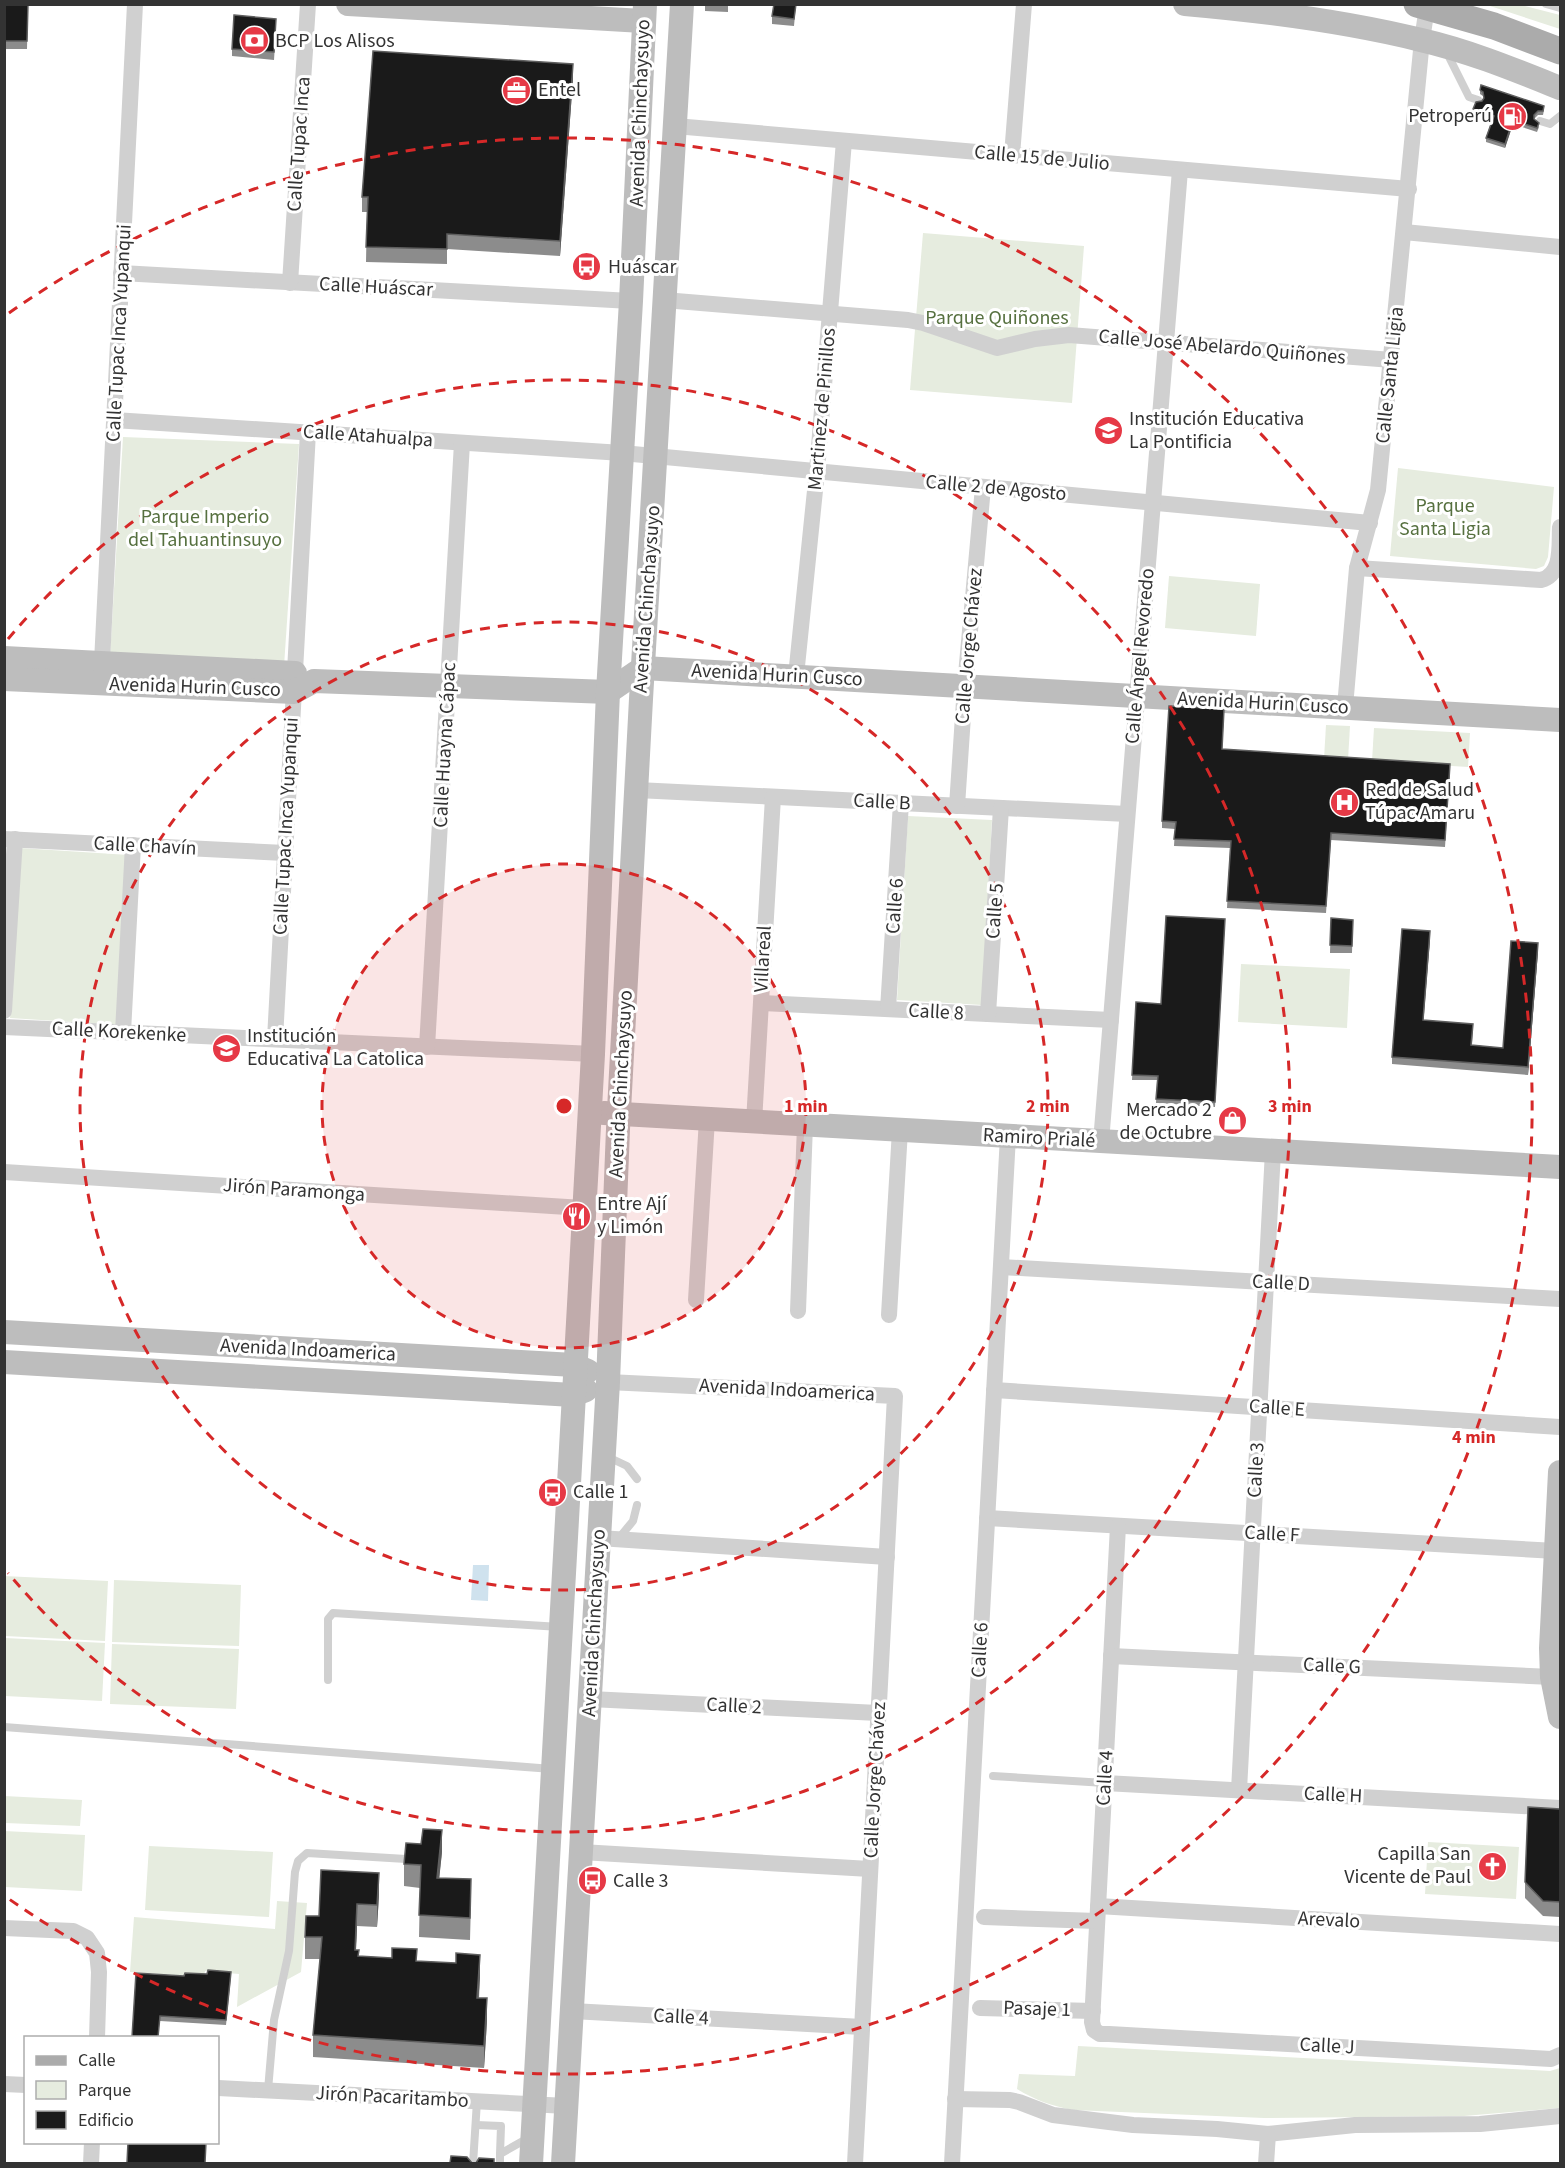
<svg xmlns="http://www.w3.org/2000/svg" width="1565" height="2168" viewBox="0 0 1565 2168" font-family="'Source Sans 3',sans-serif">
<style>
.green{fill:#e6ecdf}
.water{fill:#cfe2ee}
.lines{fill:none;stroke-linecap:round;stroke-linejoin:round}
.lane{stroke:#d0d0d0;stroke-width:8}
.street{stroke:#d0d0d0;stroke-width:16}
.secondary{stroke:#bdbdbd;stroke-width:24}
.primary{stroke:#ababab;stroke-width:27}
.wall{fill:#8c8c8c}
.shaded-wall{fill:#5f5f5f}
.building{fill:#1a1a1a;stroke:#5f5f5f;stroke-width:1.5}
.ring{fill:none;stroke:#d62828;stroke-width:3;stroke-dasharray:10 8}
.labels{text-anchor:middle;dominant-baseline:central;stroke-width:6;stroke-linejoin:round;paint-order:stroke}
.poi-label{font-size:20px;fill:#333;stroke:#fff;text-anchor:start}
.street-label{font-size:20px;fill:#333;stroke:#fff}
.park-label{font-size:20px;fill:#56703f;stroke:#fff}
.centre{fill:#d62828;stroke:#fff;stroke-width:3}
.ring-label{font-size:18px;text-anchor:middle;font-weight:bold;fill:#d62828;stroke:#fff;stroke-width:6;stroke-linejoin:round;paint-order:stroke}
</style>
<rect width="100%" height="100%" fill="#fff"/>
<g class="green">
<polygon points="1487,5 1521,5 1560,15 1560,29"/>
<polygon points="923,233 1084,246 1072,403 910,390"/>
<polygon points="123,437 299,444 284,666 110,657"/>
<polygon points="1398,468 1554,487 1548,557 1544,566 1536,569 1390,556"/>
<polygon points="1169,576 1260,584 1256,636 1165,628"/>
<polygon points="1326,725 1350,726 1348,760 1324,759"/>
<polygon points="1374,728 1470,733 1468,767 1372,761"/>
<polygon points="908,816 992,820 982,1005 897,1000"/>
<polygon points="20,848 129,855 119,1025 10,1018"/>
<polygon points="1241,964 1350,969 1347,1028 1238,1022"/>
<polygon points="4,1576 108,1581 105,1641 5,1636"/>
<polygon points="114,1580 241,1585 239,1646 112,1642"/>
<polygon points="5,1638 105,1643 102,1701 5,1696"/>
<polygon points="112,1644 239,1649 236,1709 110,1704"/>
<polygon points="4,1796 82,1800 80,1826 5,1823"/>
<polygon points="4,1831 85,1835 82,1891 5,1887"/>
<polygon points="1428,1842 1519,1847 1516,1899 1425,1894"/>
<polygon points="149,1846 273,1852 269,1917 145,1910"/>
<polygon points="277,1901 307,1903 301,1972 237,2007 239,1974 205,1971 204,1977 130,1972 134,1917 275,1929"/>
<path d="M1078,2046L1550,2071L1560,2068V2108L1464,2116L1264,2118L1073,2110C1052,2106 1035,2100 1017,2089L1019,2074L1075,2076Z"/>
</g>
<polygon class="water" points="473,1565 489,1565 488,1601 471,1600"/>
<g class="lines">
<g class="lane">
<polyline points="1546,4 1560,8"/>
<polyline points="1447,53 1469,97 1478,100"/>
<polyline points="1540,121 1550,124 1560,116"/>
<polyline points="608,1457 627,1466 637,1479"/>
<polyline points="619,1538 633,1521 637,1505"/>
<polyline points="328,1680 328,1619 333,1613 560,1627"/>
<polyline points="4,1727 552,1769"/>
<polyline points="993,1776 1105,1783"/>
<polyline points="268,2090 274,2020 289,1951 295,1872 298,1861 307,1853 406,1859"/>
<polyline points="476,2125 501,2126 500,2154"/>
<polyline points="473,2164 477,2101"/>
<polyline points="500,2164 500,2154 530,2137"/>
</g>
<g class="street">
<polyline points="675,126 1409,189"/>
<polyline points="1012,155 1024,4"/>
<polyline points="1404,232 1560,247"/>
<polyline points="121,273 631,301"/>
<polyline points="290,283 308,4"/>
<polyline points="664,300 908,320 923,323 997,348 1035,339 1069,335 1392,360"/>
<polyline points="114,420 622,453 1370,523"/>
<path d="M1357,568L1541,580C1563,574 1559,546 1560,527"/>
<polyline points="102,662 135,4"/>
<polyline points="796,676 817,471 844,141"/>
<polyline points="1345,707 1357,568 1378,490 1422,40 1427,7"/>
<polyline points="637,790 1127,814"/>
<polyline points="957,806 965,686 983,487"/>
<polyline points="4,839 285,853"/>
<polyline points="761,1003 1111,1020"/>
<polyline points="888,1009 901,803"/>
<polyline points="4,1011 15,839"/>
<polyline points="988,1014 1001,808"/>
<polyline points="4,1027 593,1054"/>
<polyline points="123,1032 133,845"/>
<polyline points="275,1039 308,432"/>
<polyline points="427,1047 462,443"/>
<polyline points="754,1122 773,797"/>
<polyline points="1101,1142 1180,170"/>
<polyline points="4,1172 583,1208"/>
<polyline points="1001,1267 1560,1299"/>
<polyline points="696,1300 707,1119"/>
<polyline points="798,1311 805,1125"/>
<polyline points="889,1315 900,1130"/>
<polyline points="608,1382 895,1396 855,2164"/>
<polyline points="994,1390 1560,1427"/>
<polyline points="987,1518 1556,1551"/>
<polyline points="1118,1526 1092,2022 1094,2030 1100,2034 1109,2034 1551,2059 1560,2055"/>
<polyline points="599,1538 887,1557"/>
<polyline points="1111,1656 1552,1677"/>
<polyline points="590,1699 878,1713"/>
<polyline points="1105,1783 1560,1808"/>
<polyline points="1239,1790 1273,1151"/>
<polyline points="581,1852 870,1869"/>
<polyline points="1098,1906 1560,1934"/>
<polyline points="984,1917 1097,1921"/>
<polyline points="4,1928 73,1931 87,1938 97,1953 99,1972 97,2038"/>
<polyline points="980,2008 1093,2011"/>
<polyline points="572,2011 862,2027"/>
<polyline points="4,2084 26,2085"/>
<polyline points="218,2088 567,2106"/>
<polyline points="955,2099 1010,2100 1019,2102 1053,2115 1133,2125 1217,2129 1268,2134 1355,2125 1480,2124 1560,2116"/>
<polyline points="91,2164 92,2142"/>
<polyline points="952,2164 1008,1136"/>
<polyline points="1266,2164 1268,2134"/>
</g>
<g class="secondary">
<polyline points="348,4 643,21"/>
<path d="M1185,4C1265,11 1344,21 1421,40C1469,51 1515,70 1560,88"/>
<polyline points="4,658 295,673"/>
<polyline points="4,679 294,692 314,681 608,692 643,668 1560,720"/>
<polyline points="604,1113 1560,1167"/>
<polyline points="4,1332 574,1365 588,1371"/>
<polyline points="4,1362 573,1395 586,1390"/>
<polyline points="1560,1472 1551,1648 1552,1677 1560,1717"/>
<polyline points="531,2164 593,1054 608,692 631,301 645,4"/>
<polyline points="563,2164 608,1382 618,1129 641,699 682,4"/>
</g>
<polyline class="primary" points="1417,4 1494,26 1560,51"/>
</g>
<g class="wall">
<polygon points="4,4 28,4 27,49 4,49"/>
<polygon points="705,4 728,4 728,12 705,11"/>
<polygon points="796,4 794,26 772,24 772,16"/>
<polygon points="276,27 274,60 232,56 232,49"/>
<polygon points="573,79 560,256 447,249 447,264 366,262 367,212 362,212 362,197"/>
<polygon points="1480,90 1544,110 1543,115 1538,115 1534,119 1539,127 1537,132 1513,124 1505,148 1486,142 1486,138 1492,119 1473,113 1473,109 1484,99 1483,96 1480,94"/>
<polygon points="1224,716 1222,749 1450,771 1445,847 1331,840 1326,913 1227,908 1230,848 1174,846 1175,829 1162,828 1162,821"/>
<polygon points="1331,918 1353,920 1352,953 1330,953"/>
<polygon points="1225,919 1215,1107 1156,1103 1157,1080 1132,1080 1136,1002 1161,1004"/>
<polygon points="1430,939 1423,1020 1473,1031 1472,1045 1503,1048 1538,951 1528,1075 1392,1064 1392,1057"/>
<polygon points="1560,1809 1560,1917 1543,1916 1525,1898 1525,1882"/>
<polygon points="442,1852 439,1878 471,1901 470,1940 419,1937 420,1888 404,1886 404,1864"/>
<polygon points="379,1895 377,1927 357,1926 356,1950 359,1956 417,1961 480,1977 479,1998 487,2021 484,2068 313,2057 313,2035 320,1959 305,1959 305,1937 319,1916"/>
<polygon points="184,1976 231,1977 226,2025 160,2021 132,2037"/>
</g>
<g class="shaded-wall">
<polygon points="573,64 573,79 560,256 560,241"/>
<polygon points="1513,120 1513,124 1505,148 1505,144"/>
<polygon points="1430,931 1430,939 1423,1027 1423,1020"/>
<polygon points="1538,943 1538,951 1528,1075 1528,1067"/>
<polygon points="442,1830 442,1852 437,1900 437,1878"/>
<polygon points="379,1873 379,1895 377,1927 377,1905"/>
<polygon points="357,1904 357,1926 355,1972 355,1950"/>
<polygon points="480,1955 480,1977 477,2020 477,1998"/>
<polygon points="487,1998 487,2021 484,2068 484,2046"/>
</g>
<g class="building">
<polygon points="4,4 28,4 27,41 4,41"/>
<polygon points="774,4 796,4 794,19 772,16"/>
<polygon points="234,15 276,19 274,52 232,49"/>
<polygon points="373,51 573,64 560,241 447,234 447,249 366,247 368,197 362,197"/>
<polygon points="1481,85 1544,106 1543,111 1538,111 1534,115 1534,119 1539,123 1537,128 1513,120 1505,144 1486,138 1494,116 1473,109 1476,102 1482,101 1484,98 1483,92 1480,90"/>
<polygon points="1169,706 1224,709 1222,749 1450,764 1445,840 1331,833 1326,906 1227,901 1231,841 1174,839 1176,822 1162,821"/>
<polygon points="1166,916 1225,919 1215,1102 1156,1099 1158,1076 1132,1075 1136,1002 1161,1004"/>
<polygon points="1331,918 1353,920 1352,946 1330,945"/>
<polygon points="1402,929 1430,931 1423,1020 1473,1024 1471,1045 1503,1048 1511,941 1538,943 1528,1067 1392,1057"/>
<polygon points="1528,1807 1560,1809 1560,1902 1543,1901 1525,1882"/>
<polygon points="423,1829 442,1830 437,1878 471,1879 470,1918 419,1915 421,1865 404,1864 406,1843 421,1844"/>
<polygon points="321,1870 379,1873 377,1905 357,1904 355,1950 359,1950 358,1956 392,1958 392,1948 417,1949 416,1961 456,1963 456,1953 480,1955 477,1998 487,1998 484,2046 313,2035 322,1937 305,1937 306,1916 319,1916"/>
<polygon points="208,1970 231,1972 226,2020 160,2016 158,2037 132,2037 136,1973 184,1976 185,1973 207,1974"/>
<polygon points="128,2142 206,2142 205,2163 127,2163"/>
<polygon points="451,2156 467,2157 472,2163 450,2163"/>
<polygon points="479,2158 494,2159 494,2163 474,2163 476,2163"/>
</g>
<circle cx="564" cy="1106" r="242" fill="#d62828" fill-opacity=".12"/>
<g class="ring">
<circle cx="564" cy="1106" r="242"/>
<circle cx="564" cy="1106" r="484"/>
<path d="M8 639A726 726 0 1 1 8 1573"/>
<path d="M9 313A968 968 0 1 1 9 1899"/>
</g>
<defs>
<symbol id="bank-disc" viewBox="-11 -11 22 22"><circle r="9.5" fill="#e63946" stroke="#fff"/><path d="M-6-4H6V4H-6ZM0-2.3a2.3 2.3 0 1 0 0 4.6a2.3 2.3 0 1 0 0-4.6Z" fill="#fff"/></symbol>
<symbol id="office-disc" viewBox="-11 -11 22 22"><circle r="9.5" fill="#e63946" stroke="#fff"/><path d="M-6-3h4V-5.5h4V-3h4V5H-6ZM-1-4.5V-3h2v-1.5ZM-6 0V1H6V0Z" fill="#fff"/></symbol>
<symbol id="fuel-disc" viewBox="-11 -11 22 22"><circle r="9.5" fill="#e63946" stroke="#fff"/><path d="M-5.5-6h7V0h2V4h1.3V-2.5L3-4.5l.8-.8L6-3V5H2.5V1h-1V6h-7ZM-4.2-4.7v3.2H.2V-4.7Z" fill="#fff"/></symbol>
<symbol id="bus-disc" viewBox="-11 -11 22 22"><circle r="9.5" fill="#e63946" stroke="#fff"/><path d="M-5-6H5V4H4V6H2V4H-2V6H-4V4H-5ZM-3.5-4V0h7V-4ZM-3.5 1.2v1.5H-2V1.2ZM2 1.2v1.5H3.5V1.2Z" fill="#fff"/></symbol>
<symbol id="school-disc" viewBox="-11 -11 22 22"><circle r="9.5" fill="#e63946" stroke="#fff"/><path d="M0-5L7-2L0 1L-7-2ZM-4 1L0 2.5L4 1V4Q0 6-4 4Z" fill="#fff"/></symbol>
<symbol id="hospital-disc" viewBox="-11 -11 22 22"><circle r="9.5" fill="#e63946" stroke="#fff"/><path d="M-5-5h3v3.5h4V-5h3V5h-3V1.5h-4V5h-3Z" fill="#fff"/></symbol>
<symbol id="shop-disc" viewBox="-11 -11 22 22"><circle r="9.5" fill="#e63946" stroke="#fff"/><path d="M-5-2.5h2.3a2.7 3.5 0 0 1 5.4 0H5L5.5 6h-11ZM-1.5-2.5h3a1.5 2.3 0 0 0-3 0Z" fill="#fff"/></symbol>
<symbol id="restaurant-disc" viewBox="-11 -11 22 22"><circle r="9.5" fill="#e63946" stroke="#fff"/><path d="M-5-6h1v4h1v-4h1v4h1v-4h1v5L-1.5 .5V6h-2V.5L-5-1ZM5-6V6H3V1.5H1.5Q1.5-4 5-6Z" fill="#fff"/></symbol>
<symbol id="church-disc" viewBox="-11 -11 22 22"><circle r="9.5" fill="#e63946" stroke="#fff"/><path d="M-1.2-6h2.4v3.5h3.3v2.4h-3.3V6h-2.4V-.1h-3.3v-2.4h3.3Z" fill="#fff"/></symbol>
</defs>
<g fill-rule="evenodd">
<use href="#bank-disc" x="238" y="24" width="33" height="33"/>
<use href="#office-disc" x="500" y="74" width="33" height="33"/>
<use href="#fuel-disc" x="1496" y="100" width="33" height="33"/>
<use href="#bus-disc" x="570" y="250" width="33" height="33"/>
<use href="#school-disc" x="1092" y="414" width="33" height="33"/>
<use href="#hospital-disc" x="1328" y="786" width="33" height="33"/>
<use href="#school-disc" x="210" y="1032" width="33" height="33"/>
<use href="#shop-disc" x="1216" y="1104" width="33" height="33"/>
<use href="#restaurant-disc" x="560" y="1200" width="33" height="33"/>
<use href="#bus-disc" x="536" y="1476" width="33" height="33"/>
<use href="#church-disc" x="1476" y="1850" width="33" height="33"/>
<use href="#bus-disc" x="576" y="1864" width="33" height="33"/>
</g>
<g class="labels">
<g class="poi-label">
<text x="275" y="41">BCP Los Alisos</text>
<text x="538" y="90">Entel</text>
<text x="1492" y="116" text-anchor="end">Petroperú</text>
<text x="608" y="267">Huáscar</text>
<text x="1129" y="419">Institución Educativa<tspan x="1129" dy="23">La Pontificia</tspan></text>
<text x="1365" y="790">Red de Salud<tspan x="1365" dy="23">Túpac Amaru</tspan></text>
<text x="247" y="1036">Institución<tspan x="247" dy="23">Educativa La Catolica</tspan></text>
<text x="1212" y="1110" text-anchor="end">Mercado 2<tspan x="1212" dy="23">de Octubre</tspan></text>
<text x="597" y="1204">Entre Ají<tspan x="597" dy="23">y Limón</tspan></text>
<text x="573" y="1492">Calle 1</text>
<text x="1471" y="1854" text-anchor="end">Capilla San<tspan x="1471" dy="23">Vicente de Paul</tspan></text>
<text x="613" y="1881">Calle 3</text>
</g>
<g class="street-label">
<text transform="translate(640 113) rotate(-88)">Avenida Chinchaysuyo</text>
<text transform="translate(299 144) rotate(-86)">Calle Tupac Inca</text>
<text transform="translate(1042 158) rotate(5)">Calle 15 de Julio</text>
<text transform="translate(376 287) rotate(3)">Calle Huáscar</text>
<text transform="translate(119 333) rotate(-87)">Calle Tupac Inca Yupanqui</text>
<text transform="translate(1222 347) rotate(5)">Calle José Abelardo Quiñones</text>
<text transform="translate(1390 375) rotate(-84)">Calle Santa Ligia</text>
<text transform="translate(822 409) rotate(-85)">Martinez de Pinillos</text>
<text transform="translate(368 436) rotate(4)">Calle Atahualpa</text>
<text transform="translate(996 488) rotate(5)">Calle 2 de Agosto</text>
<text transform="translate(647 599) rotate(-86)">Avenida Chinchaysuyo</text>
<text transform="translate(969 646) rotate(-85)">Calle Jorge Chávez</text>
<text transform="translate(1140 656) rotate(-85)">Calle Ángel Revoredo</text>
<text transform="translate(777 675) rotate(3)">Avenida Hurin Cusco</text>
<text transform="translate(195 687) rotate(2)">Avenida Hurin Cusco</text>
<text transform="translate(1263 703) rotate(3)">Avenida Hurin Cusco</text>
<text transform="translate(445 745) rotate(-87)">Calle Huayna Cápac</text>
<text transform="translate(882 802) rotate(3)">Calle B</text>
<text transform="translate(286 826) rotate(-87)">Calle Tupac Inca Yupanqui</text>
<text transform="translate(145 846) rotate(3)">Calle Chavín</text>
<text transform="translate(895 906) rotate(-86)">Calle 6</text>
<text transform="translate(995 911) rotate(-86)">Calle 5</text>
<text transform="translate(763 959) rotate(-87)">Villareal</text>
<text transform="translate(936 1012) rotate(3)">Calle 8</text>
<text transform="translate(119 1032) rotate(3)">Calle Korekenke</text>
<text transform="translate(621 1084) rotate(-87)">Avenida Chinchaysuyo</text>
<text transform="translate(1039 1138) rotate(3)">Ramiro Prialé</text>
<text transform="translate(294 1190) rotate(4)">Jirón Paramonga</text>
<text transform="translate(1281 1283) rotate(3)">Calle D</text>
<text transform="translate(308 1350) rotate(3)">Avenida Indoamerica</text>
<text transform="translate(787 1390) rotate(3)">Avenida Indoamerica</text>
<text transform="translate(1277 1408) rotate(4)">Calle E</text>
<text transform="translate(1256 1470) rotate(-87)">Calle 3</text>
<text transform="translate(1272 1534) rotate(3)">Calle F</text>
<text transform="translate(594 1623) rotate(-87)">Avenida Chinchaysuyo</text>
<text transform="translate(980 1650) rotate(-87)">Calle 6</text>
<text transform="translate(1332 1666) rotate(3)">Calle G</text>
<text transform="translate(734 1706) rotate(3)">Calle 2</text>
<text transform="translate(1105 1778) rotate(-87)">Calle 4</text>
<text transform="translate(875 1780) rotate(-87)">Calle Jorge Chávez</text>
<text transform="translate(1333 1795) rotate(3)">Calle H</text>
<text transform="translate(1329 1920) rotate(3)">Arevalo</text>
<text transform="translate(1037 2009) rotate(2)">Pasaje 1</text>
<text transform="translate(681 2017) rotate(3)">Calle 4</text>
<text transform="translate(1327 2046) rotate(3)">Calle J</text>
<text transform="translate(392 2097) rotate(3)">Jirón Pacaritambo</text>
</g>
<g class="park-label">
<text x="997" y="318">Parque Quiñones</text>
<text x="1445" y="506">Parque<tspan x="1445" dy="23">Santa Ligia</tspan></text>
<text x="205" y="517">Parque Imperio<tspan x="205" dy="23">del Tahuantinsuyo</tspan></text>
</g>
</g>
<circle cx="564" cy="1106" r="9" class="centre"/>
<g class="ring-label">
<text x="806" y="1112">1 min</text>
<text x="1048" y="1112">2 min</text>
<text x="1290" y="1112">3 min</text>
<text x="1474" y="1443">4 min</text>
</g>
<rect width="1565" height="2168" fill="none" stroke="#333333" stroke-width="12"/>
<rect x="24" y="2036" width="195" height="108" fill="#ffffff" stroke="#adadad" stroke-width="1.5"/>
<rect x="36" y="2056" width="30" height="9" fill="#ababab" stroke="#adadad" stroke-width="1.5"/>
<text x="78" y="2066" font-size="18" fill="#333333">Calle</text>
<rect x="36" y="2081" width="30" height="18" fill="#e6ecdf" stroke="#adadad" stroke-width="1.5"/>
<text x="78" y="2096" font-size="18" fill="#333333">Parque</text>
<rect x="36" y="2111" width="30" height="18" fill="#1a1a1a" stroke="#adadad" stroke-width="1.5"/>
<text x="78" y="2126" font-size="18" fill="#333333">Edificio</text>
</svg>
